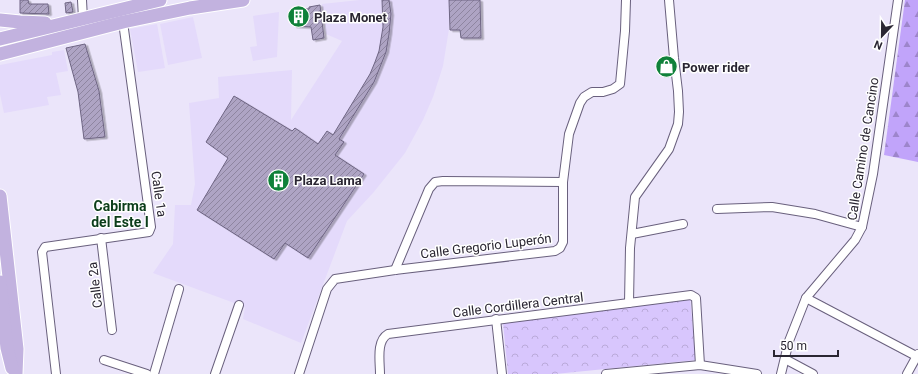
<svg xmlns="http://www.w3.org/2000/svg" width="918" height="374" viewBox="0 0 918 374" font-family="Roboto,sans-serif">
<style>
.built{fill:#e4dafb}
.forest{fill:url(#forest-firs)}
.park{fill:url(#park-crowns)}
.building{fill:url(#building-hatch);stroke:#6e6583;filter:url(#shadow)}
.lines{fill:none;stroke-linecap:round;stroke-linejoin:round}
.minor-casing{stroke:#69607d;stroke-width:10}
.primary-casing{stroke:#fff;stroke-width:15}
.minor{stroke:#fff;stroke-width:8}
.primary{stroke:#c2b2df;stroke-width:13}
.labels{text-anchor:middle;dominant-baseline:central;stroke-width:3;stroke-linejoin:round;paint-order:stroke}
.poi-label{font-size:13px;font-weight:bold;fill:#2a2632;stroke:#fff;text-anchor:start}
.street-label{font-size:13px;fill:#2a2632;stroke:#fff}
.neighbourhood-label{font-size:14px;font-weight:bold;fill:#0b3d1a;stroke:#fff}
</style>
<defs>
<pattern id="forest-firs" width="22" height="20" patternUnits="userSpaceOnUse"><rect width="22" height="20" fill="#c1a4fa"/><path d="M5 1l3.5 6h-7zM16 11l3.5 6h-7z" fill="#9d85cb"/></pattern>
<pattern id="park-crowns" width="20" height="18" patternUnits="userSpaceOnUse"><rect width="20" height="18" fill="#d8c6fd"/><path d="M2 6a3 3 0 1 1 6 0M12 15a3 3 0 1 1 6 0" fill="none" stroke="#baaad9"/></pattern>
<pattern id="building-hatch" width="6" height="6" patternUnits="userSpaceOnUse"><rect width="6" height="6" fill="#aea4c4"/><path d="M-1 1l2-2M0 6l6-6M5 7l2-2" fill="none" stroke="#8e85a0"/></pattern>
<filter id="shadow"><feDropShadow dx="2.5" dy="1.5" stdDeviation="0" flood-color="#0004"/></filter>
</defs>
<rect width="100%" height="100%" fill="#ebe5fa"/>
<g class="built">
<polygon points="360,0 449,0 449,29 443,66 433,97 423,120 405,153 373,193 347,221 301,343 243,319 245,307 153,273 173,244 175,205 191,205 195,184 189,103 219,98 218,77 292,70 291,120 342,41 326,34 322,4"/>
<polygon points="279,12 277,57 253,61 250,47 257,46 253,16"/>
<polygon points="193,17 202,58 168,65 160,24"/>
<polygon points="157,24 165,68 138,72 130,29"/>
<polygon points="64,50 68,71 56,73 61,95 47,97 49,105 4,113 0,94 0,65 52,55 52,52"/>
</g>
<polygon class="forest" points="905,0 918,0 918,162 884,155"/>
<polygon class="park" points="690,298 696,360 555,374 508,374 503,323"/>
<g class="building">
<polygon points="20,0 28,0 29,4 48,4 49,14 20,13"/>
<polygon points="382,0 389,0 391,14 389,34 386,52 374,82 339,139 344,142 335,155 364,174 308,258 285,243 274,259 197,210 228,158 206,142 234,96 292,131 295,128 318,144 327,131 333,135 370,74 375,62 379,51 383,27"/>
<polygon points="449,0 480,0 481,38 461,38 460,30 450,30"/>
<polygon points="71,2 73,12 66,13 65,3"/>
<polygon points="320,5 324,38 313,40 311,27 294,26 295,8 309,9 309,7"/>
<polygon points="85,44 99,91 105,137 84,139 78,92 66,48"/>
</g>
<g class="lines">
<defs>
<g id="minor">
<polyline points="82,0 83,19"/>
<polyline points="717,209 772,207 815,214 862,227"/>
<polyline points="632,234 683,224"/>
<polyline points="101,238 112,330"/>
<polyline points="395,270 429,189 435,182 443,181 563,182"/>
<polyline points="806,298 918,357"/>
<polyline points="629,303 630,248 635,197 669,149 678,124 679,112 678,91 674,58 669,0"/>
<polyline points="496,319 502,374"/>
<polyline points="785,359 813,374"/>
<polyline points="104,360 147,374"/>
<polyline points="56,374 42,252 45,247 149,232 151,227 123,22"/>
<polyline points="154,374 179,289"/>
<polyline points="215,374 239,305"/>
<polyline points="299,374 327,289 335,279 395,270 555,251 560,248 563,242 563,182 569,134 580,103 584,97 592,92 603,92 613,89 620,84 625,31 626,0"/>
<path d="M380,374C380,361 376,341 388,334L691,295L696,298L700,365"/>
<polyline points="606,374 700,365 757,374"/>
<polyline points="781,374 789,341 806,298 855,240 862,227 873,174 898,0"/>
<polyline points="907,374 918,354"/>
</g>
<g id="primary">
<polyline points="0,20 20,22 45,23"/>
<polyline points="0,39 160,0"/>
<polyline points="0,54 123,22 190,8 243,0"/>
<polyline points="0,196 17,349 16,374"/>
<polyline points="0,282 7,348 12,368"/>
</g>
</defs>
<use href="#minor" class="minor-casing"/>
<use href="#primary" class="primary-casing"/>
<use href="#minor" class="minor"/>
<use href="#primary" class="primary"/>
</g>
<defs>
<symbol id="building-disc" viewBox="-11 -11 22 22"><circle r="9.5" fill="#0f8139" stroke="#fff"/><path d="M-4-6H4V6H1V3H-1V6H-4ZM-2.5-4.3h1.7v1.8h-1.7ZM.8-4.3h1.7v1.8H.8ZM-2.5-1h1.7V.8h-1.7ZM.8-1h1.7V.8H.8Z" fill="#fff"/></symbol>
<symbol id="shop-disc" viewBox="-11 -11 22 22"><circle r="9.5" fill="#0f8139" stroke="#fff"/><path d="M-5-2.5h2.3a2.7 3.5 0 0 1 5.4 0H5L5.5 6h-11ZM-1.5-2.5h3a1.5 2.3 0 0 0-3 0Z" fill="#fff"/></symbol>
</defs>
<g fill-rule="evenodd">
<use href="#building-disc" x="286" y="4" width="25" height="25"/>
<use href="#shop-disc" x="654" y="54" width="25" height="25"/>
<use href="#building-disc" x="266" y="168" width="25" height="25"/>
</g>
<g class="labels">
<g class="poi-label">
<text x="314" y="17">Plaza Monet</text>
<text x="682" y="67">Power rider</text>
<text x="294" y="180">Plaza Lama</text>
</g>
<g class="street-label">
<text transform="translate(863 149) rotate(-81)">Calle Camino de Cancino</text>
<text transform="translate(159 194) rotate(82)">Calle 1a</text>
<text transform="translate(486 246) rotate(-7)">Calle Gregorio Luperón</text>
<text transform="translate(95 285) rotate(-97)">Calle 2a</text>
<text transform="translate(518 305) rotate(-7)">Calle Cordillera Central</text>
</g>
<g class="neighbourhood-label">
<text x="120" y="206">Cabirma<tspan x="120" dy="16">del Este I</tspan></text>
</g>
</g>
<g transform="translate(882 36) rotate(202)" stroke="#ffffff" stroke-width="3" paint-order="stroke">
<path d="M0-3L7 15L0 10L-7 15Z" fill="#2a2632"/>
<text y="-6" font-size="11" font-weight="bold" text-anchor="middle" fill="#2a2632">N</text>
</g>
<path d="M774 350v6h64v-6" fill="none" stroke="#2a2632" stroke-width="2"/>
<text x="780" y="350" font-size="12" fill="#2a2632" stroke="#ffffff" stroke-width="3" paint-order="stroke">50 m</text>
</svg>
